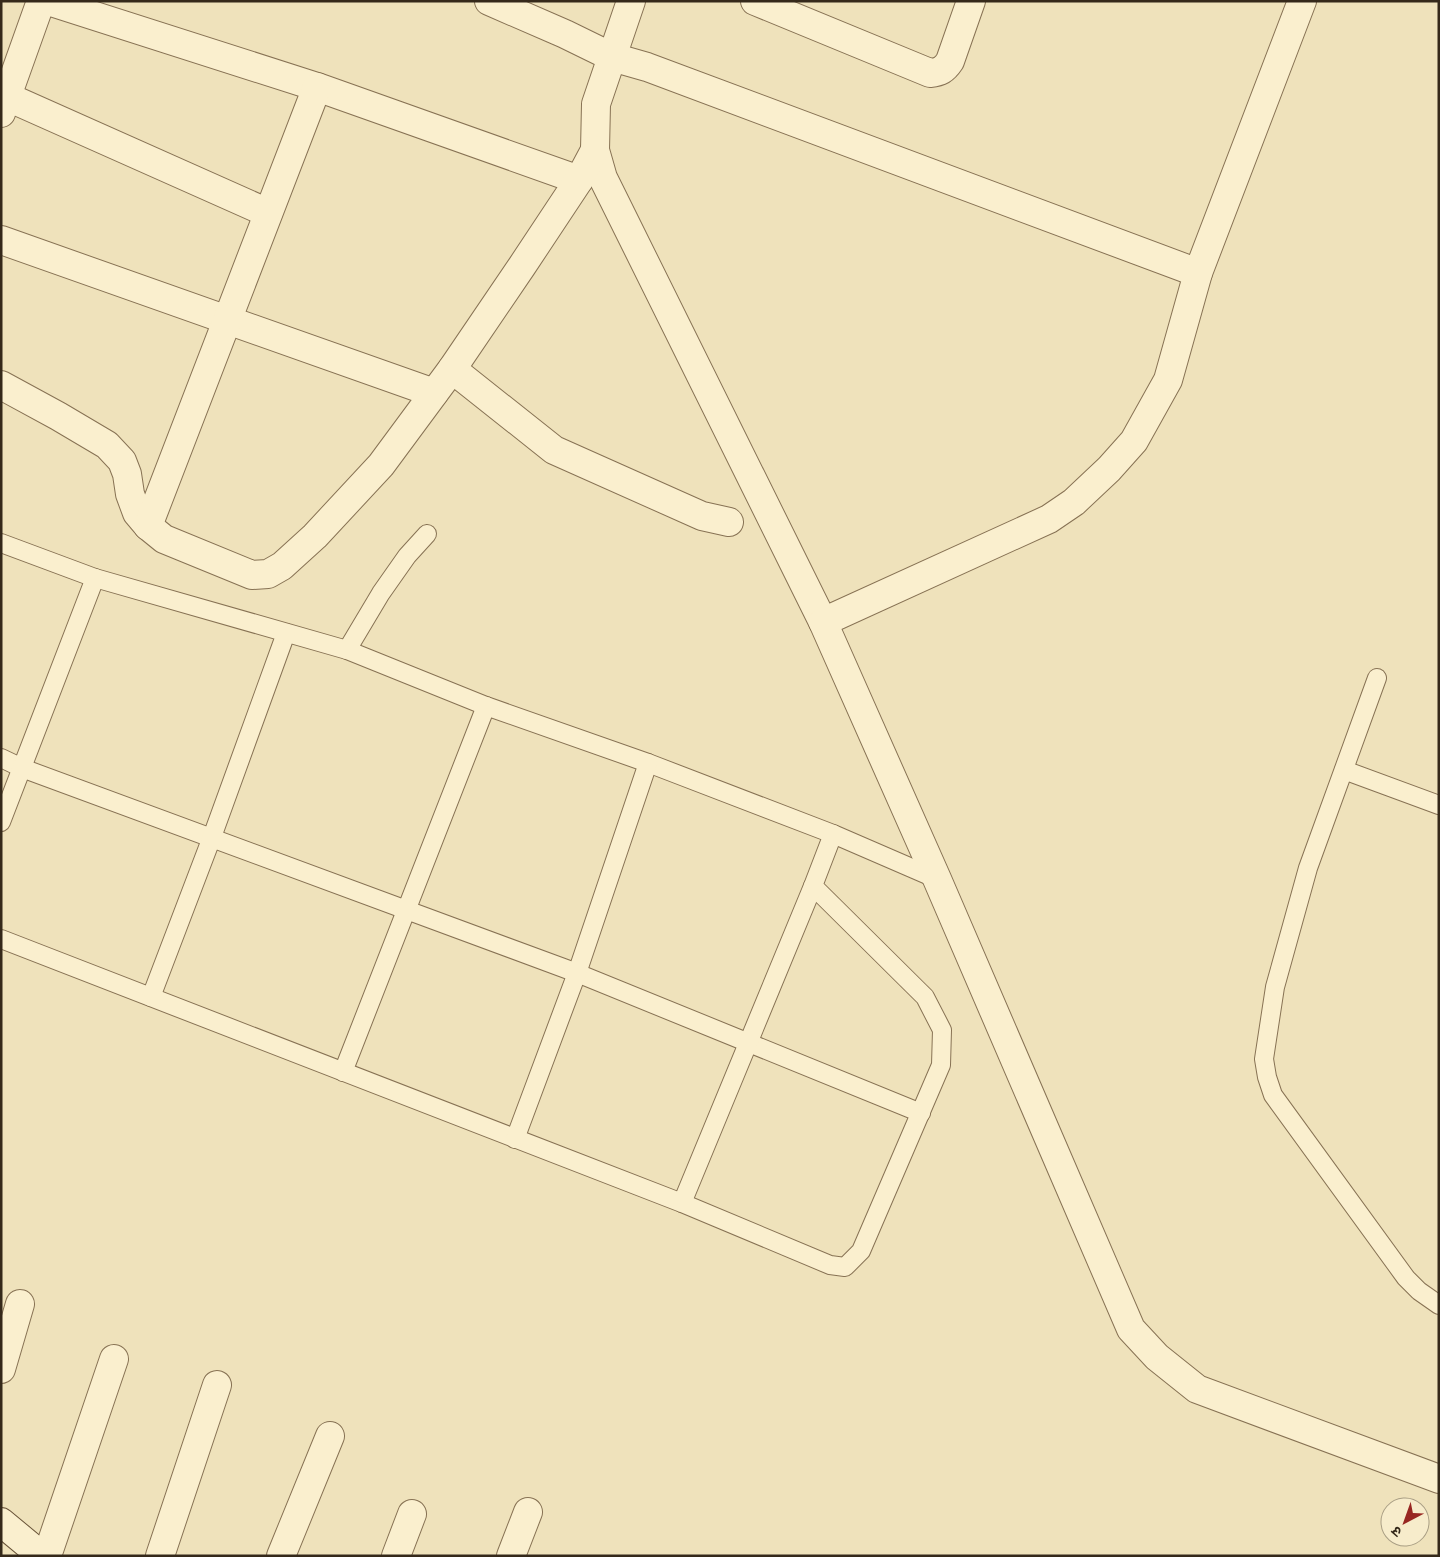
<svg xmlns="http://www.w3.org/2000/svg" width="1440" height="1557" viewBox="0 0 1440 1557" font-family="Bitter,'Noto Sans Devanagari',serif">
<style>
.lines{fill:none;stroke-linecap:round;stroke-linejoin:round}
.lane-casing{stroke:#877254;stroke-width:20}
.street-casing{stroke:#877254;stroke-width:30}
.secondary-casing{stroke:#685338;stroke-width:30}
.lane{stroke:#faefce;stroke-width:18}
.street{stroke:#faefce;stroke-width:28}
.secondary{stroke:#faefce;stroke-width:28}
</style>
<rect width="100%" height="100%" fill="#efe2bb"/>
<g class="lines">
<defs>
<g id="lane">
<polyline points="1,543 95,578 347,650 486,706 648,763 833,834 937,879"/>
<polyline points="347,650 381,593 407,556 427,534"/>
<polyline points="1377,678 1308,868 1275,987 1264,1059 1267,1077 1273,1095 1406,1278 1419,1291 1439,1305"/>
<polyline points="1,758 22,768 577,973 921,1113"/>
<polyline points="1344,770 1439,805"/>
<polyline points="1,822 95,578"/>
<polyline points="1,939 682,1203 830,1265 845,1267 861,1251 941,1065 942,1030 925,997 813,886 833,834"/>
<polyline points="151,997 212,837 286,633"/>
<polyline points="343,1072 486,706"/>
<polyline points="515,1139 577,973 648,763"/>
<polyline points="682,1203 813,886"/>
</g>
<g id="street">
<polyline points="48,1 317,87 579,180"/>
<polyline points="489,1 565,34 612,57 647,67 1198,273"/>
<polyline points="631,1 596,104 595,150 603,178 823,622 937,879 1131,1329 1157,1357 1197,1389 1439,1479"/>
<path d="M755,1L930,73C940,72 944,70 950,61L971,1"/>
<polyline points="1,94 268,213"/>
<polyline points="1,113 41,1"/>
<polyline points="1,240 434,393"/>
<polyline points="452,369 554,450 702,516 729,522"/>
<polyline points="1,385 58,416 107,445 122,461 127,474 130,494 137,513 148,526 164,539 252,575 268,574 282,566 315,536 381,465 452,369 522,266 579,180 595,150"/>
<polyline points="148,526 317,87"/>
<polyline points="823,622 1049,519 1074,502 1109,469 1134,441 1168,380 1198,273 1302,1"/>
<polyline points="1,1369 20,1304"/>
<polyline points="47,1556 114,1359"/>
<polyline points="160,1556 217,1385"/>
<polyline points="281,1556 330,1436"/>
<polyline points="396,1556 412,1514"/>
<polyline points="511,1556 528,1512"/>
</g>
<polyline id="secondary" points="1,1522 42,1556"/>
</defs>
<use href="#lane" class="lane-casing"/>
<use href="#street" class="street-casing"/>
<use href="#secondary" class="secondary-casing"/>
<use href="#lane" class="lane"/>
<use href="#street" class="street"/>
<use href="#secondary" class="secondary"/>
</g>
<rect width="1440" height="1557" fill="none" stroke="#35291a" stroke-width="5"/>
<g transform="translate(1405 1522) rotate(221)"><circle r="24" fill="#f7eccb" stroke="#a99e84"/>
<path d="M0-4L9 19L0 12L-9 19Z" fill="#982722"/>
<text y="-8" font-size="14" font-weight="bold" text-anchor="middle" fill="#35291a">उ</text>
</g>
</svg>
